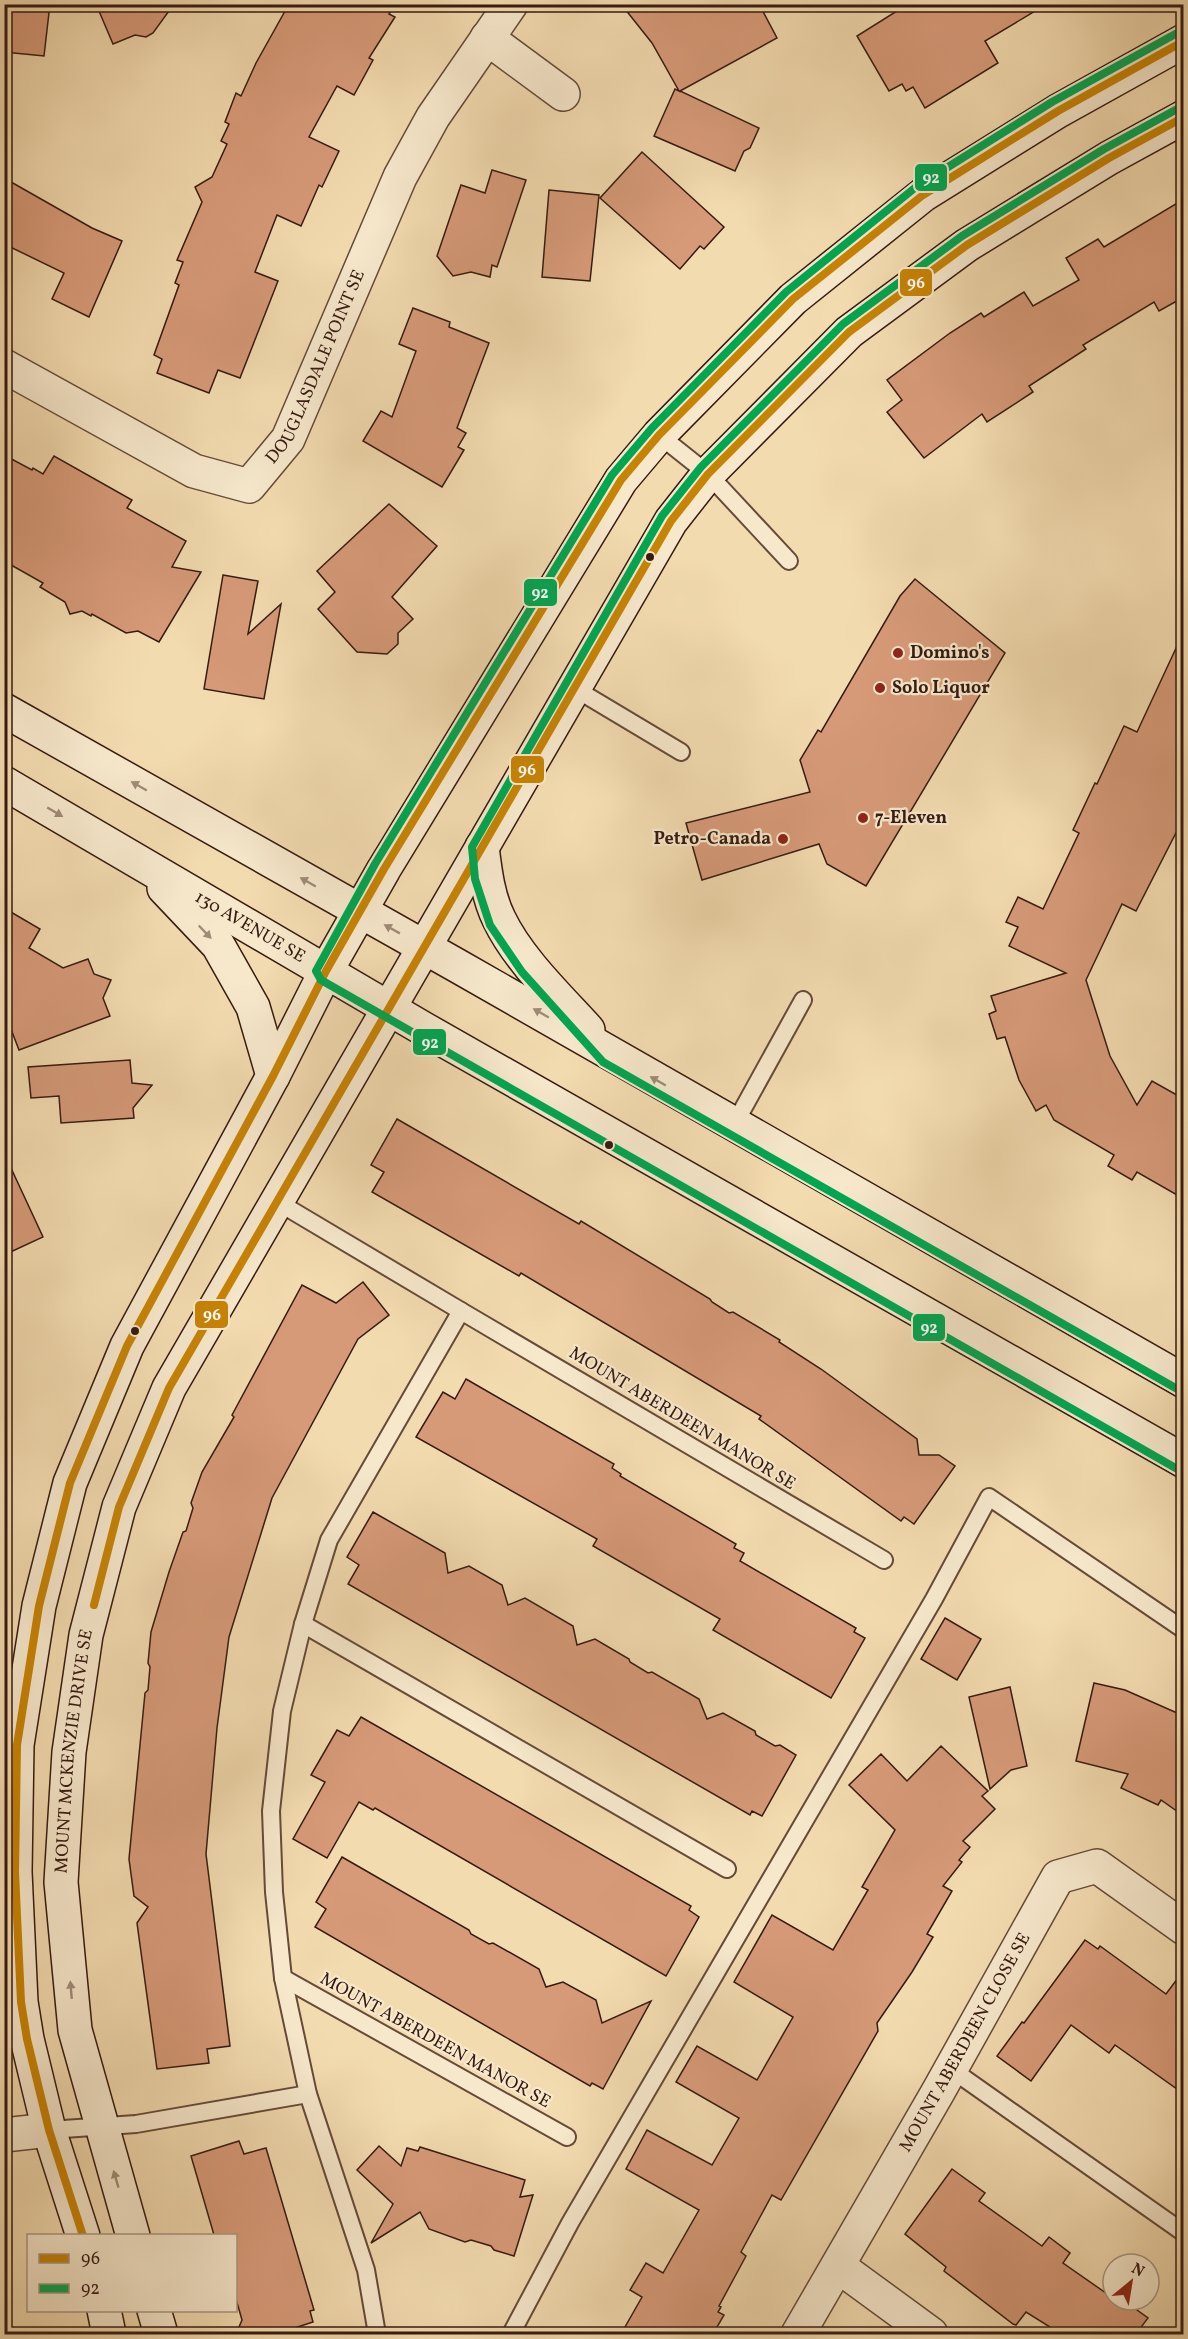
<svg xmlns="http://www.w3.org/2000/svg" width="1188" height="2339" viewBox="0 0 1188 2339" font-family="Vollkorn,serif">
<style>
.building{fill:#d79a79;stroke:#361a11;stroke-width:1.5}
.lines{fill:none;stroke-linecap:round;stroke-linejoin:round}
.lane-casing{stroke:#654a39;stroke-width:20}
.street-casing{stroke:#654a39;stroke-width:36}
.secondary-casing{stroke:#361a11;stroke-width:36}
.lane{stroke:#f7e8cc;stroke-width:16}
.street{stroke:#f7e8cc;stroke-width:33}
.secondary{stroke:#f7e8cc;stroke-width:33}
.bus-1-casing{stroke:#f7e8cc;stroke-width:12}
.bus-2-casing{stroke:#f7e8cc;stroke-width:12}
.bus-1{stroke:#c78304;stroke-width:8}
.bus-2{stroke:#00a651;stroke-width:8}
.oneway{fill:#a08b78}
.bus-dot{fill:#361a11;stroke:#f7e8cc;stroke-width:2}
.poi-dot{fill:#8f2418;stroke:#f7e8cc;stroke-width:2}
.labels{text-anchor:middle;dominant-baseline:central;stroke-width:4.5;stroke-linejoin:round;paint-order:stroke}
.street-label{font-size:18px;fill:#361a11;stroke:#f7e8cc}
.poi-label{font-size:18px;font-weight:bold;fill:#361a11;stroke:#f7e8cc;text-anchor:start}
.line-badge{stroke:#f7e8cc;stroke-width:2}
.badge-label{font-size:16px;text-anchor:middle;font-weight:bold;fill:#fff}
</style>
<rect width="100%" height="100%" fill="#f3dbb0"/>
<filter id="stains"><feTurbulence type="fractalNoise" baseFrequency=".00333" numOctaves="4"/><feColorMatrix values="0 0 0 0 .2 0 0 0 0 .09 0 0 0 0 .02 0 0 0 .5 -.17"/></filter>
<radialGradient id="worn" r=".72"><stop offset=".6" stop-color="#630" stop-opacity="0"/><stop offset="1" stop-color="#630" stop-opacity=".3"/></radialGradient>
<g class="building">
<polygon points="4,4 50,4 44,56 4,52"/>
<polygon points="96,4 174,4 153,33 146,37 135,35 113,44"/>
<polygon points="289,4 396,4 389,14 395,17 369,58 373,60 354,95 337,86 309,137 339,151 322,187 319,185 301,226 277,215 255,272 278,281 240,378 218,370 209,393 157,373 162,359 154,355 179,285 175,283 183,262 177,260 202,202 195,187 212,177 227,144 221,141 229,124 225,122 236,93 241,96 256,63"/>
<polygon points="621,4 759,4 777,38 680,91 759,128 750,148 744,151 735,171 654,136 675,89 679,91 652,43"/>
<polygon points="908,4 1047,4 985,41 998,63 925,108 913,87 906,91 902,84 889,91 857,36"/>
<polygon points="642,152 724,227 704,249 700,246 680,269 600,198"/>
<polygon points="492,170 526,180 497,267 492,265 490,277 471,272 453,276 437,256 461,185 485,193"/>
<polygon points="4,178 92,228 122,241 89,317 52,299 64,273 4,244"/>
<polygon points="549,190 599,195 590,281 542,277"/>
<polygon points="1184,199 1184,297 1159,311 1154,302 1083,345 1086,349 1029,386 1033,392 987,422 982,414 924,458 887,412 902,400 887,380 950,333 981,313 984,317 1024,292 1033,306 1079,280 1066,258 1098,239 1104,247"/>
<polygon points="413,308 450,322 449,327 489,343 457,428 466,433 458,447 464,450 442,487 363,441 381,411 392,417 416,351 399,344"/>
<polygon points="4,455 32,470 33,468 43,474 54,456 132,500 127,508 186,541 172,567 201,572 159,642 138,631 126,633 92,614 91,616 82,611 70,614 65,602 40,587 43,583 4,561"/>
<polygon points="389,504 437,546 392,597 413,619 398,633 398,644 387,654 357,652 318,609 335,592 317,571"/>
<polygon points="223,575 258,581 248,634 281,604 264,699 204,689"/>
<polygon points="915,579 1005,653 866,886 827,864 819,844 702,880 686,823 810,792 800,760 818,730 821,732 900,596"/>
<polygon points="1184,631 1184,817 1136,911 1122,904 1086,980 1110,1056 1137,1105 1152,1081 1184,1099 1184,1199 1137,1172 1132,1180 1108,1166 1114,1155 1054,1120 1046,1105 1036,1111 1019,1080 1005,1037 997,1039 989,1014 996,1011 991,996 1066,973 1009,946 1018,927 1006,922 1018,897 1043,909 1079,833 1073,830 1095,783 1097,784 1124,726 1137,732"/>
<polygon points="4,908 40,929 29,948 63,968 88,959 94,974 111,980 103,998 110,1016 19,1050 4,1011"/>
<polygon points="130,1060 132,1083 152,1085 133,1108 134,1118 61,1123 59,1096 31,1098 28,1067"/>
<polygon points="397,1119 579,1224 581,1221 710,1299 712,1302 729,1313 733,1312 780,1340 779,1342 821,1369 917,1439 919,1455 939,1455 955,1466 914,1524 904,1517 901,1521 759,1419 761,1416 521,1273 519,1276 372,1192 384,1172 371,1165"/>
<polygon points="4,1153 43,1237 4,1255"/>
<polygon points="363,1282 389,1315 358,1339 272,1498 229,1637 217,1728 206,1854 230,2046 207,2049 209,2063 157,2069 137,1923 148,1907 134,1896 129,1859 145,1693 148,1690 150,1667 148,1663 151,1632 169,1572 183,1532 186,1531 193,1508 191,1503 202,1472 234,1417 232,1415 302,1285 336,1303"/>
<polygon points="466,1379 614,1464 612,1468 621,1474 620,1476 736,1544 734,1548 744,1553 740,1561 856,1628 854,1632 865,1638 831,1698 713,1630 720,1619 593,1546 597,1539 416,1437 443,1392 455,1399"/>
<polygon points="373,1512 445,1553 448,1573 469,1566 502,1585 508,1605 525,1598 573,1626 577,1645 595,1639 629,1659 630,1662 648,1673 652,1672 699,1699 707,1719 723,1713 755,1731 756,1735 775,1746 780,1745 796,1755 762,1816 752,1811 750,1815 348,1584 359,1565 347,1557"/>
<polygon points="945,1618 981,1639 957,1680 921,1659"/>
<polygon points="1094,1683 1125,1690 1184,1716 1184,1816 1161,1800 1158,1805 1121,1788 1128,1774 1076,1761"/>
<polygon points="1010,1687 1027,1766 1011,1770 990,1789 969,1697"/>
<polygon points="361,1717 691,1906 689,1910 699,1917 666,1976 375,1808 373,1810 359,1802 327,1858 293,1839 325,1782 311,1775 337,1730 349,1736"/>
<polygon points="941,1746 988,1791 982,1796 995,1809 963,1841 970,1847 959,1860 962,1862 943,1886 952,1891 927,1934 933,1937 912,1972 877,2023 878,2031 781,2200 772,2195 741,2252 746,2256 719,2306 721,2307 718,2312 724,2315 713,2334 621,2334 642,2297 630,2290 646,2263 663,2273 699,2210 626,2169 647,2130 712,2165 739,2118 676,2082 697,2046 757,2080 793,2017 734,1982 772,1915 833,1950 868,1890 862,1887 895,1830 849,1785 881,1754 907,1781"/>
<polygon points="342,1857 469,1930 471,1934 489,1944 493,1943 539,1969 546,1987 563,1982 596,2000 602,2023 651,2001 603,2089 592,2083 590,2086 315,1927 326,1909 316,1902"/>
<polygon points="1085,1940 1098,1949 1100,1946 1166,1994 1184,1970 1184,2094 1115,2045 1109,2053 1071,2025 1031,2081 997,2056 1022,2022 1024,2023"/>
<polygon points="239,2141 244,2154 266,2148 314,2310 310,2311 313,2322 276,2334 236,2334 242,2320 236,2299 236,2235 214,2235 191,2156"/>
<polygon points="379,2146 401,2166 407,2148 418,2151 420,2147 525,2180 520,2197 533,2195 514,2256 494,2250 491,2246 471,2240 465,2242 429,2229 420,2212 371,2243 393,2204 357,2170"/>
<polygon points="952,2169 985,2193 979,2201 1042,2246 1049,2237 1070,2253 1063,2263 1113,2298 1113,2300 1123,2300 1148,2318 1136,2334 1061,2334 1026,2312 1016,2325 1013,2324 944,2271 946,2267 905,2234"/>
</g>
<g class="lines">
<defs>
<g id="lane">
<polyline points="659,435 708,474 789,561"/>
<polyline points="574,688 681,752"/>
<polyline points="734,1125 803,1000"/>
<polyline points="461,1311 884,1560"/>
<polyline points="303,1624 727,1869"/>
<polyline points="283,1978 567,2137"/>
<polyline points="951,2069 1184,2233"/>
<polyline points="308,2094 366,2270 377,2334"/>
<polyline points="49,2130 136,2124 308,2094 283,1978 274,1892 271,1811 282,1711 303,1624 329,1540 461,1311 276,1201"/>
<polyline points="511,2334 570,2223 934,1599 989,1497 1184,1630"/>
</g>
<g id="street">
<polyline points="487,38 563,94"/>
<path id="s1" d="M4,366L194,471L249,486L288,439L400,177L433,117L511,4"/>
<polyline points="4,2135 49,2130"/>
<polyline points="838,2266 931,2334"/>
<path id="s2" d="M798,2334L938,2092L1058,1877L1097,1866L1184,1928"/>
</g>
<g id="secondary">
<polyline points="4,710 456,965 1184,1381"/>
<path id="s3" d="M4,783L424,1029L1184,1461"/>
<path d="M482,847C485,871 488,897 499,919C518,959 558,997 588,1030"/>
<polyline points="164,888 218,945 253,1007 273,1076"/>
<polyline points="83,2236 49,2130 27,2039 21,2002 15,1872 17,1745 39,1606 70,1483 127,1346 273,1076 326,971 384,869 621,480 659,435 793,299 923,195 1058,111 1184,41"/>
<path id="s4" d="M133,2236L75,2030L61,1882L69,1752L86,1635L119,1507L169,1388L671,521L708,474L849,332L967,245L1109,158L1184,117"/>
<polyline points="104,2310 109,2334"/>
<polyline points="154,2310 161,2334"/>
</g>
</defs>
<use href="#lane" class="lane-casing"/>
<use href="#street" class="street-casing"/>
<use href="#secondary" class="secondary-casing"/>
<use href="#lane" class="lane"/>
<use href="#street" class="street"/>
<use href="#secondary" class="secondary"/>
<defs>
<g id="bus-1">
<polyline points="94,1605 119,1507 169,1388 671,521 708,474 849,332 967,245 1109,158 1184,117"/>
<polyline points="83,2236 49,2130 27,2039 21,2002 15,1872 17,1745 39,1606 70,1483 127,1346 273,1076 326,971 384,869 621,480 659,435 793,299 923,195 1058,111 1184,41"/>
</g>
<g id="bus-2">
<polyline points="1179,1390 603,1062 522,972 490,925 475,879 472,847 662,516 701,467 843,324 962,236 1104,149 1179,108"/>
<polyline points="1179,1470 321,980 316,971 375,864 612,475 652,428 786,292 916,187 1052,102 1179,32"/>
</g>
</defs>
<use href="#bus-1" class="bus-1-casing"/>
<use href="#bus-2" class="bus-2-casing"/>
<use href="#bus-1" class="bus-1"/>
<use href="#bus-2" class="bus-2"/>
</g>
<defs><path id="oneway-solid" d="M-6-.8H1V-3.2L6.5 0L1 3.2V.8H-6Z" transform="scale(1.5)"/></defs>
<g class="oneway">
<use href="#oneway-solid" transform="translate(139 786) rotate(-150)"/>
<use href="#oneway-solid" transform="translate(55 812) rotate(30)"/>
<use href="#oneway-solid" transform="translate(308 882) rotate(-150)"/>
<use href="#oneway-solid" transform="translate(392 929) rotate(-151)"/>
<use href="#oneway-solid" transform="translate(205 932) rotate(46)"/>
<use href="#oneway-solid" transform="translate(541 1013) rotate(-150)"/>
<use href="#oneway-solid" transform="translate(658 1081) rotate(-150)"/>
<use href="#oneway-solid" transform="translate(71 1990) rotate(-95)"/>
<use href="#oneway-solid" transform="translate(116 2179) rotate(-106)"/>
</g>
<g class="bus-dot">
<circle cx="650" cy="557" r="5"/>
<circle cx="609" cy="1145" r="5"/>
<circle cx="135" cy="1331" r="5"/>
</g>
<g class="poi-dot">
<circle cx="898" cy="653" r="6"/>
<circle cx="880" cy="688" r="6"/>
<circle cx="863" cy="818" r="6"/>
<circle cx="783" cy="839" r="6"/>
</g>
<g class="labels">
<g class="street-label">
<text stroke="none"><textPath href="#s1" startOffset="412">DOUGLASDALE POINT SE</textPath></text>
<text stroke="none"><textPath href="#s3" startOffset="285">130 AVENUE SE</textPath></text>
<text transform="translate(682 1419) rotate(31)">MOUNT ABERDEEN MANOR SE</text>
<text stroke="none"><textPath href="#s4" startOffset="494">MOUNT MCKENZIE DRIVE SE</textPath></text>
<text transform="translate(435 2041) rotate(29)">MOUNT ABERDEEN MANOR SE</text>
<text stroke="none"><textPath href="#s2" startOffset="336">MOUNT ABERDEEN CLOSE SE</textPath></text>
</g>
<g class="poi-label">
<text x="910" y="653">Domino's</text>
<text x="892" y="688">Solo Liquor</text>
<text x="875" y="818">7-Eleven</text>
<text x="771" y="839" text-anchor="end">Petro-Canada</text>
</g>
</g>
<g class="line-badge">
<rect x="914" y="163" width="34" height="29" rx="6" fill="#00a651"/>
<rect x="899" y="268" width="34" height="29" rx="6" fill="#c78304"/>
<rect x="523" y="578" width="35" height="29" rx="6" fill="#00a651"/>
<rect x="510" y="755" width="35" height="29" rx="6" fill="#c78304"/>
<rect x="412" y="1028" width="35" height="28" rx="6" fill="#00a651"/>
<rect x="194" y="1300" width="35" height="29" rx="6" fill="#c78304"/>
<rect x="912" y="1313" width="34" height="29" rx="6" fill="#00a651"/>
</g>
<g class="badge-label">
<text x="931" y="183">92</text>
<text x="916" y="288">96</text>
<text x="540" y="598">92</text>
<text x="527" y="775">96</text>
<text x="430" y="1048">92</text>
<text x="212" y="1320">96</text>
<text x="929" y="1333">92</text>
</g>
<rect width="1188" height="2339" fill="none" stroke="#f3dbb0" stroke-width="24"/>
<rect x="6" y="6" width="1176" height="2327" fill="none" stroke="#361a11" stroke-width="3"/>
<rect x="12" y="12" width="1164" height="2315" fill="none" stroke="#361a11" stroke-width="1.5"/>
<rect x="27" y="2234" width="210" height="78" fill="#f7e8cc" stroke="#aa9681" stroke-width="1.5"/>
<rect x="39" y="2254" width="30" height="9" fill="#c78304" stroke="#aa9681" stroke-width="1.5"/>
<text x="81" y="2264" font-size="18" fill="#361a11">96</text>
<rect x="39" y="2284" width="30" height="9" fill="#00a651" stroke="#aa9681" stroke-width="1.5"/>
<text x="81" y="2294" font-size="18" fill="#361a11">92</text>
<g transform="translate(1131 2282) rotate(30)"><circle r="28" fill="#f7e8cc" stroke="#aa9681" stroke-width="1.5"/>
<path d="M0-4.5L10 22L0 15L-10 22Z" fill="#8f2418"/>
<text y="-9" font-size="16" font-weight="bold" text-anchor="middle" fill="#361a11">N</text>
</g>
<rect width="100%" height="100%" filter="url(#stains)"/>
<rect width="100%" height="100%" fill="url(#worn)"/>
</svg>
